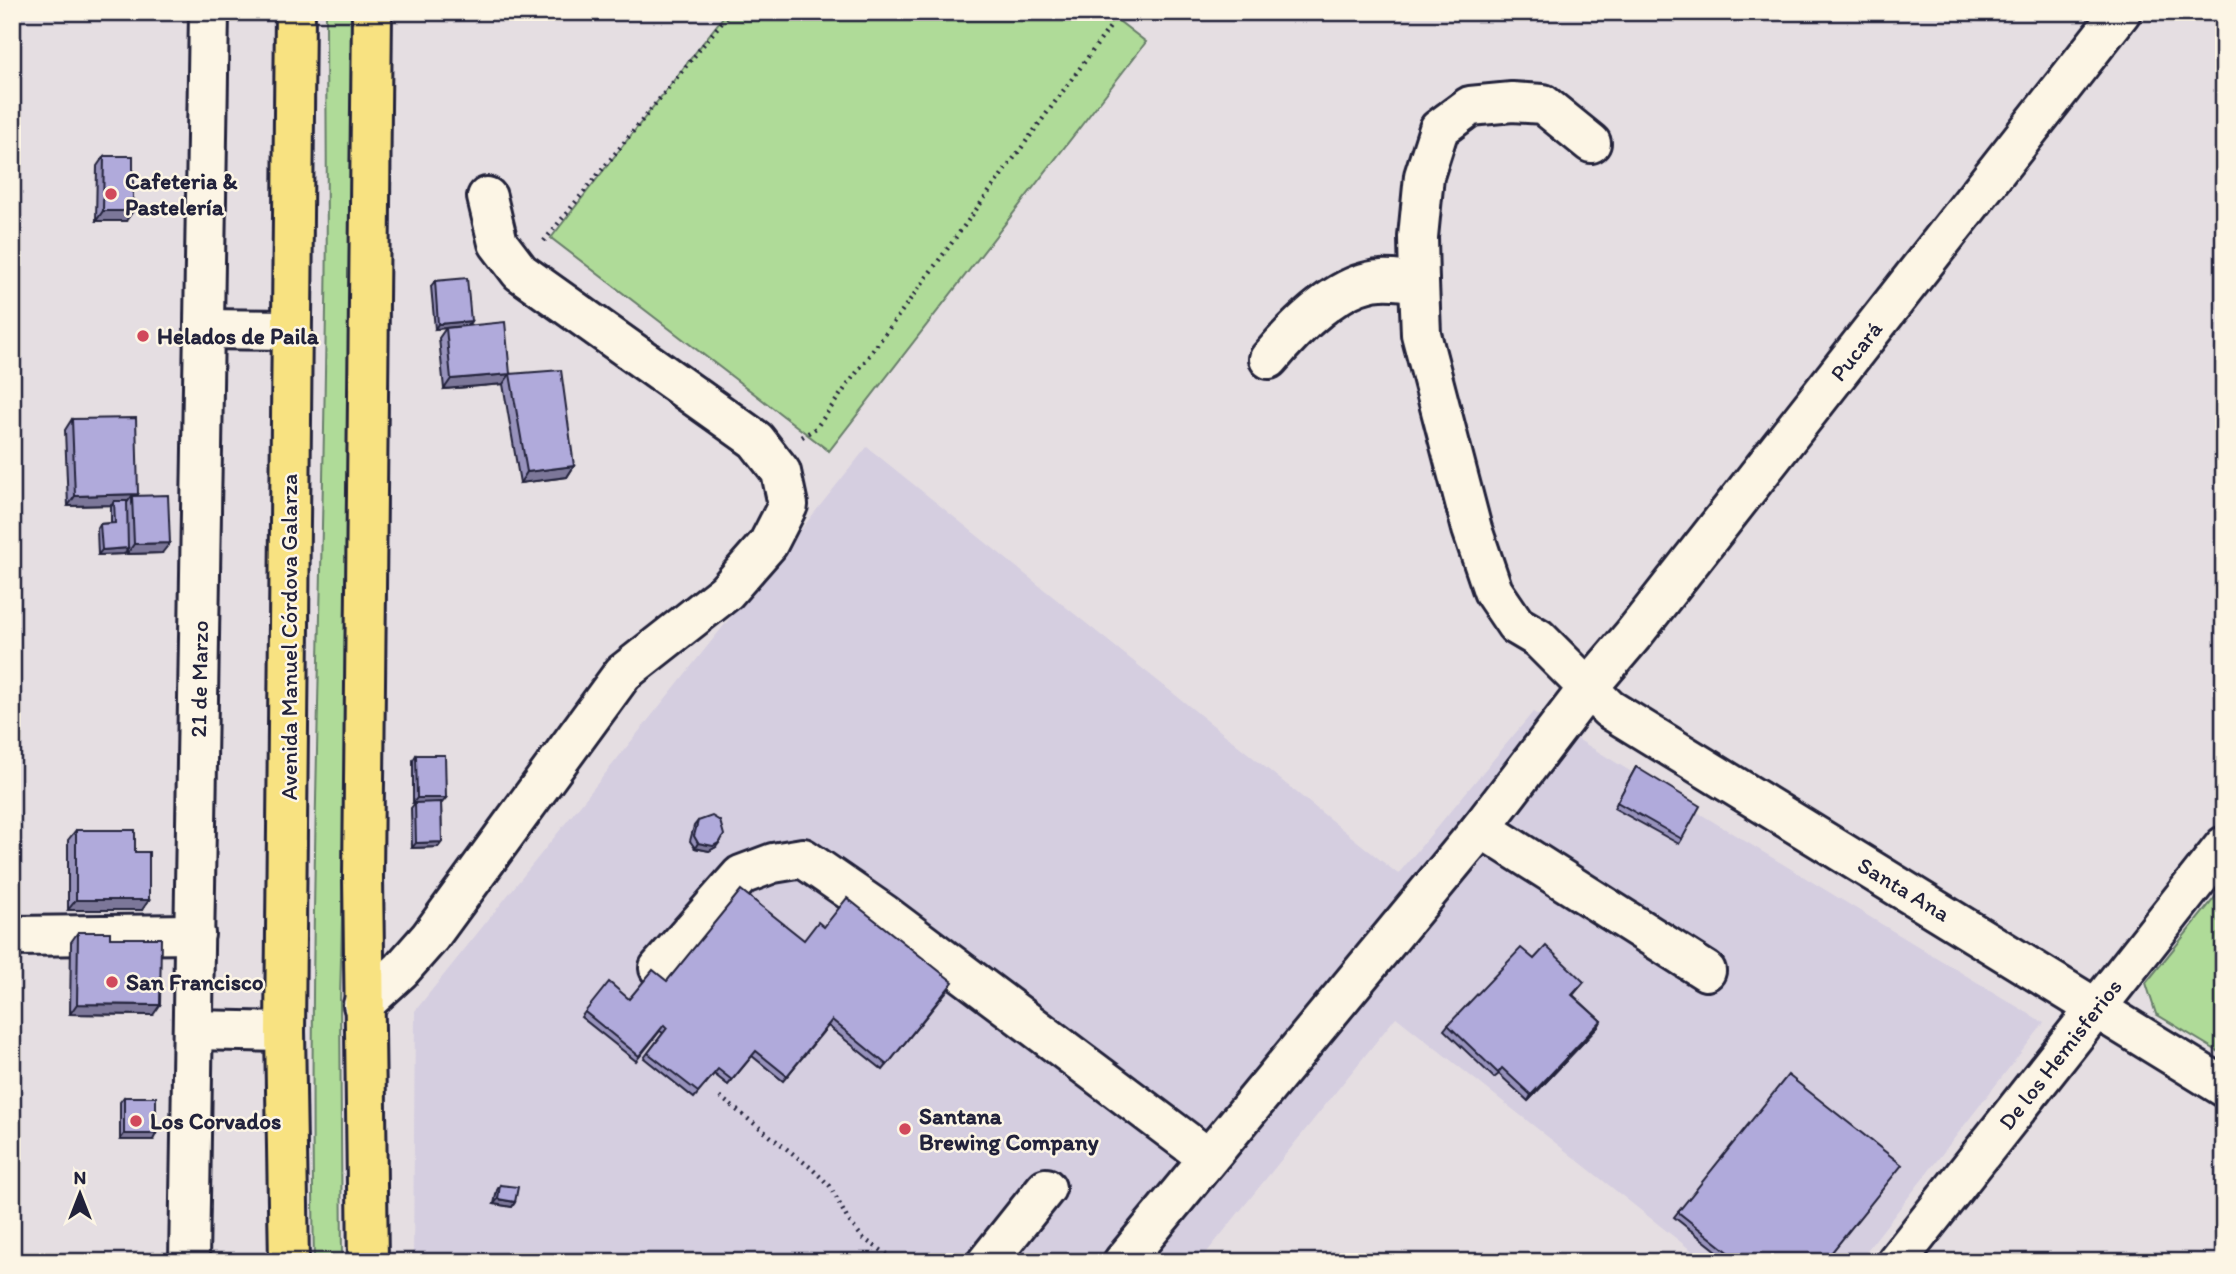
<svg xmlns="http://www.w3.org/2000/svg" width="2236" height="1274" viewBox="0 0 2236 1274" font-family="Itim,sans-serif">
<style>
.built{fill:#d5cee0}
.green{fill:#afdb98;stroke:#687e6a;stroke-width:2}
.lines{fill:none;stroke-linecap:round;stroke-linejoin:round}
.minor-casing{stroke:#22223b;stroke-width:44}
.major-casing{stroke:#22223b;stroke-width:44}
.path{stroke:#22223b;stroke-width:4.5;stroke-dasharray:2 5;stroke-linecap:butt}
.minor{stroke:#fcf5e5;stroke-width:38}
.major{stroke:#f8e281;stroke-width:38}
.wall{fill:#9792bc;stroke:#22223b;stroke-width:2}
.shaded-wall{fill:#7b7799;stroke:#22223b;stroke-width:2}
.building{fill:#b0aadb;stroke:#22223b;stroke-width:2}
.poi-dot{fill:#d1495b;stroke:#fcf5e5;stroke-width:2.5}
.labels{text-anchor:middle;dominant-baseline:central;stroke-width:5;stroke-linejoin:round;paint-order:stroke}
.poi-label{font-size:23px;font-weight:bold;fill:#22223b;stroke:#fcf5e5;text-anchor:start}
.street-label{font-size:23px;fill:#22223b;stroke:#fcf5e5}
</style>
<rect width="100%" height="100%" fill="#e5dee2"/>
<filter id="ink" filterUnits="userSpaceOnUse"><feTurbulence type="fractalNoise" baseFrequency=".0143" numOctaves="2"/><feDisplacementMap in="SourceGraphic" scale="14" xChannelSelector="R" yChannelSelector="G"/><feConvolveMatrix kernelMatrix="1 2 1 2 8 2 1 2 1" color-interpolation-filters="sRGB"/></filter>
<g filter="url(#ink)">
<polygon class="built" points="867,447 1398,874 1533,712 2044,1023 1858,1262 1706,1262 1396,1017 1199,1262 413,1262 415,1011"/>
<g class="green">
<path d="M326,12H357L352,509L340,1000L342,1262H314C308,943 322,626 326,307C328,209 326,111 326,12Z"/>
<polygon points="727,12 1107,12 1146,42 829,451 551,238"/>
<polygon points="2224,886 2224,1055 2156,1014 2146,983"/>
</g>
<g class="lines">
<defs>
<g id="minor">
<polyline points="1591,143 1543,104 1512,102 1470,106 1439,129 1424,176 1418,237 1419,282 1421,334 1472,529 1493,591 1516,625 1538,638 1609,709 2224,1087"/>
<polyline points="205,329 291,330"/>
<path d="M1269,359C1294,329 1339,282 1381,280C1393,279 1407,282 1419,282"/>
<polyline points="1481,828 1706,971"/>
<polyline points="12,936 195,934"/>
<polyline points="659,968 741,875 773,863 803,858 884,914 1207,1157"/>
<polyline points="363,1005 401,970 430,937 623,673 726,592 768,544 788,505 781,472 756,440 520,272 498,243 487,197"/>
<polyline points="194,1030 285,1032"/>
<polyline points="189,1262 209,12"/>
<polyline points="987,1262 1046,1188"/>
<polyline points="1123,1262 1481,828 1588,688 1633,635 2121,12"/>
<polyline points="1896,1262 2224,846"/>
</g>
<g id="major">
<polyline points="289,1262 285,1032 295,12"/>
<polyline points="368,1262 363,877 372,12"/>
</g>
</defs>
<use href="#minor" class="minor-casing"/>
<use href="#major" class="major-casing"/>
<g class="path">
<polyline points="544,241 730,12"/>
<polyline points="802,437 816,428 1110,27 1107,12"/>
<polyline points="720,1097 810,1167 830,1186 848,1220 864,1239 899,1262"/>
</g>
<use href="#minor" class="minor"/>
<use href="#major" class="major"/>
</g>
<g class="wall">
<polygon points="104,156 126,221 96,221 97,166"/>
<polygon points="435,281 471,321 468,326 510,374 574,466 567,477 520,483 503,384 444,389 439,338 446,328 435,329 431,286"/>
<polygon points="72,419 137,496 162,553 127,554 127,550 124,554 98,555 97,529 100,524 111,523 111,507 112,505 68,506 65,430"/>
<polygon points="416,755 446,798 441,803 442,842 438,847 412,848 411,808 415,803 413,803 413,760"/>
<polygon points="1636,767 1682,839 1679,844 1614,808"/>
<polygon points="698,821 716,847 709,851 695,848 690,841 694,826"/>
<polygon points="76,830 135,852 142,910 68,910 68,840"/>
<polygon points="824,927 950,987 883,1070 828,1026 783,1081 752,1056 728,1085 714,1074 694,1098 644,1058 663,1033 660,1031 636,1061 581,1017 585,1012 629,999 667,981 804,940"/>
<polygon points="78,932 110,938 153,1015 70,1014 71,942"/>
<polygon points="1534,959 1584,982 1573,995 1601,1021 1598,1027 1528,1101 1499,1074 1494,1078 1444,1030 1448,1025"/>
<polygon points="124,1097 153,1140 120,1140 120,1102"/>
<polygon points="500,1185 515,1202 512,1207 494,1204 497,1190"/>
<polygon points="1678,1212 1825,1262 1731,1262 1674,1217"/>
</g>
<g class="shaded-wall">
<polygon points="103,211 133,211 126,221 96,221"/>
<polygon points="471,321 467,326 435,329 438,324"/>
<polygon points="510,374 503,384 444,389 451,379"/>
<polygon points="574,466 567,477 520,483 527,472"/>
<polygon points="138,494 132,502 132,496 126,504 114,501 112,505 68,506 75,496"/>
<polygon points="170,543 162,553 127,554 134,544"/>
<polygon points="128,548 124,554 98,555 102,550"/>
<polygon points="417,798 446,798 442,803 413,803"/>
<polygon points="442,842 438,847 412,848 416,843"/>
<polygon points="720,842 716,847 709,851 695,848 698,843"/>
<polygon points="76,900 149,900 142,910 68,910"/>
<polygon points="77,1004 160,1005 153,1015 70,1014"/>
<polygon points="1601,1021 1598,1027 1528,1101 1531,1095"/>
<polygon points="124,1134 156,1134 153,1140 120,1140"/>
<polygon points="498,1199 515,1202 512,1207 494,1204"/>
</g>
<g class="building">
<polygon points="104,156 133,156 133,211 103,211"/>
<polygon points="467,278 471,321 438,324 435,281"/>
<polygon points="505,322 510,374 451,379 446,328"/>
<polygon points="561,370 574,466 527,472 510,374"/>
<polygon points="136,418 138,494 75,496 72,419"/>
<polygon points="168,495 170,543 134,544 132,496"/>
<polygon points="114,501 127,501 128,548 102,550 100,524 115,523"/>
<polygon points="416,755 445,755 446,798 417,798"/>
<polygon points="1636,767 1700,806 1682,839 1617,802"/>
<polygon points="441,802 442,842 416,843 415,803"/>
<polygon points="712,816 720,821 724,835 720,842 713,846 698,843 694,836 698,821"/>
<polygon points="76,830 135,830 135,852 149,852 149,900 76,900"/>
<polygon points="741,890 804,940 818,922 824,927 847,898 953,982 887,1065 832,1020 787,1076 756,1051 732,1080 718,1069 698,1092 648,1053 667,1028 664,1025 639,1056 585,1012 609,982 629,999 653,970 667,981"/>
<polygon points="78,932 110,932 110,938 161,938 160,1005 77,1004"/>
<polygon points="1546,946 1584,982 1572,995 1601,1021 1531,1095 1502,1068 1498,1073 1448,1025 1521,948 1534,959"/>
<polygon points="1788,1075 1902,1165 1824,1262 1741,1262 1678,1212"/>
<rect x="124" y="1097" width="32" height="37"/>
<polygon points="500,1185 518,1187 515,1202 498,1199"/>
</g>
</g>
<g class="poi-dot">
<circle cx="111" cy="194" r="7"/>
<circle cx="143" cy="336" r="7"/>
<circle cx="112" cy="982" r="7"/>
<circle cx="136" cy="1121" r="7"/>
<circle cx="905" cy="1129" r="7"/>
</g>
<g class="labels">
<g class="poi-label">
<text x="125" y="181">Cafeteria &amp;<tspan x="125" dy="26">Pastelería</tspan></text>
<text x="157" y="336">Helados de Paila</text>
<text x="126" y="982">San Francisco</text>
<text x="919" y="1116">Santana<tspan x="919" dy="26">Brewing Company</tspan></text>
<text x="150" y="1121">Los Corvados</text>
</g>
<g class="street-label">
<text transform="translate(1856 351) rotate(-52)">Pucará</text>
<text transform="translate(289 637) rotate(-90)">Avenida Manuel Córdova Galarza</text>
<text transform="translate(199 679) rotate(-89)">21 de Marzo</text>
<text transform="translate(1904 889) rotate(31)">Santa Ana</text>
<text transform="translate(2060 1054) rotate(-52)">De los Hemisferios</text>
</g>
</g>
<rect width="2236" height="1274" fill="none" stroke="#fcf5e5" stroke-width="42"/>
<rect x="21" y="21" width="2194" height="1232" fill="none" stroke="#22223b" stroke-width="2.5" filter="url(#ink)"/>
<g transform="translate(80 1194)" stroke="#fcf5e5" stroke-width="5" paint-order="stroke">
<path d="M0-5L12 26L0 18L-12 26Z" fill="#22223b"/>
<text y="-10" font-size="19" font-weight="bold" text-anchor="middle" fill="#22223b">N</text>
</g>
</svg>
